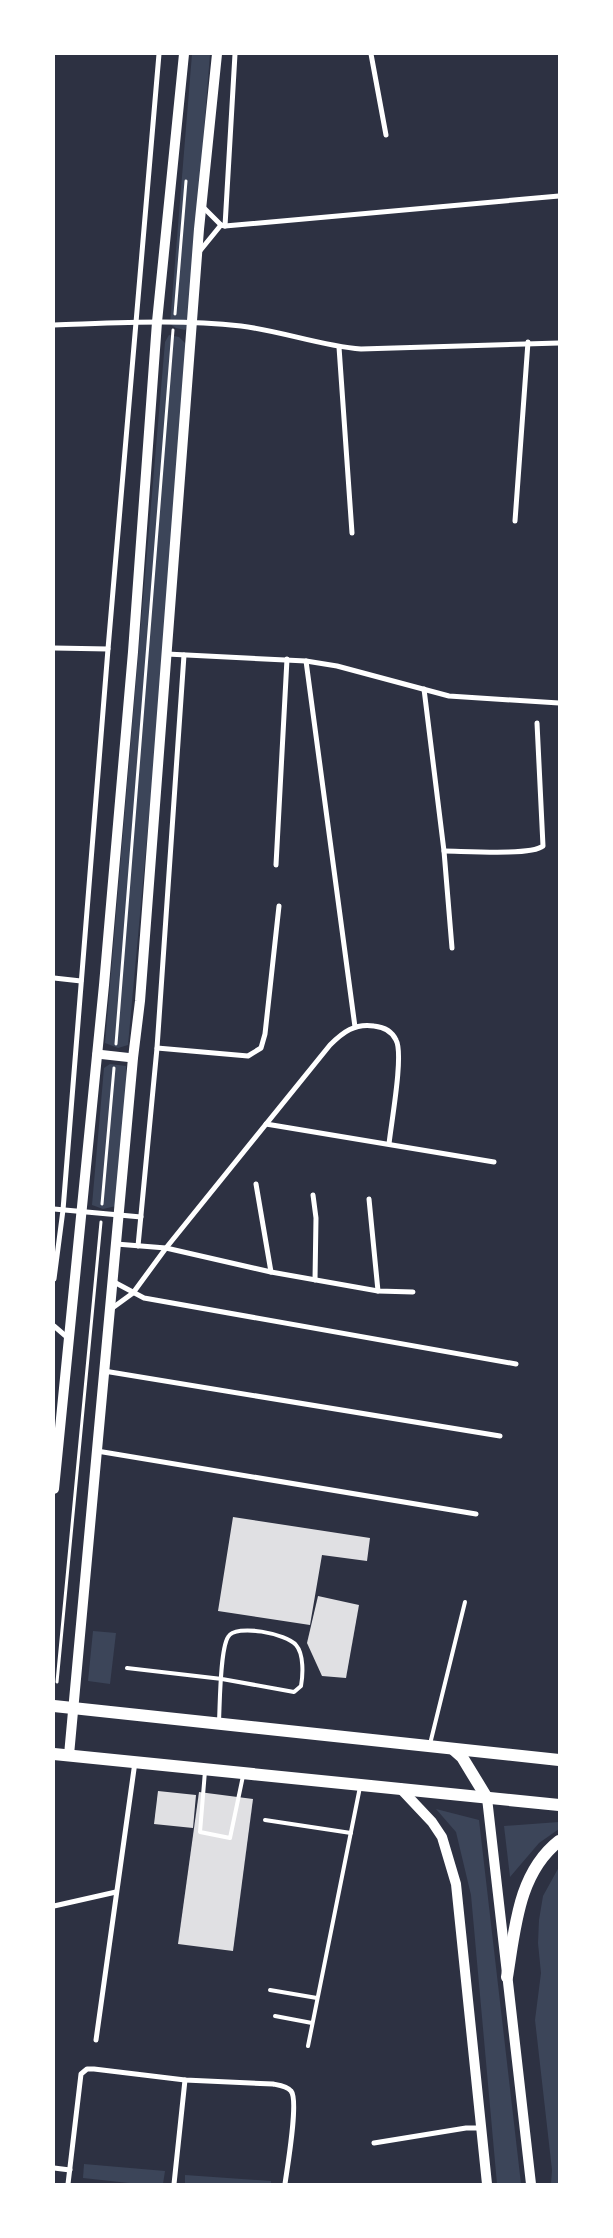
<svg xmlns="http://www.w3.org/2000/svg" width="613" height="2238" viewBox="0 0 613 2238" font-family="'Fira Sans Condensed',sans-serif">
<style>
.green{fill:#3c4559}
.building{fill:#e0e0e3}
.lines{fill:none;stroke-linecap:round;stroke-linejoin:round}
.path{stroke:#fff;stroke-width:3}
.service{stroke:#fff;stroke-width:4}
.minor{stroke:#fff;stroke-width:5}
.tertiary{stroke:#fff;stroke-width:9}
.secondary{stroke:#fff;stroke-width:10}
.primary{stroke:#fff;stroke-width:12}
</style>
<rect width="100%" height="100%" fill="#2d3142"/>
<g class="green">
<polygon points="192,54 210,54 189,323 185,330 176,328 170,324"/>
<polygon points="169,335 179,337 186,344 154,762 128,1045 118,1048 105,1043 165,342"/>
<polygon points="110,1064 126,1066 127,1099 116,1206 103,1209 92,1205 104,1068"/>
<polygon points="93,1631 116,1633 110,1684 88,1681"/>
<polygon points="436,1809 479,1820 521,2184 497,2184 471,1895 456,1832"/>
<polygon points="559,1822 559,1829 539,1843 510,1877 504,1826"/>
<polygon points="559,1867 559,2184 551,2184 552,2170 535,2020 541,1973 538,1943 539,1920 543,1896"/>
<polygon points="84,2164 165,2171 163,2184 138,2184 83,2178"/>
<polygon points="185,2175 271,2181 271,2184 185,2184"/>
</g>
<g class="building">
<polygon points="233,1517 370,1538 367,1561 322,1555 310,1625 218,1611"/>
<polygon points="318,1596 359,1605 346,1678 322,1676 307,1643"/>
<polygon points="158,1791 196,1795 193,1828 154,1824"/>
<polygon points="199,1792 253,1799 233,1951 178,1944"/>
</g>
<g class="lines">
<g class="path">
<polyline points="175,314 186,181"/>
<polyline points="116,1044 173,330"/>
<polyline points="102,1204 114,1068"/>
<polyline points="57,1682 101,1222"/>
</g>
<g class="service">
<path d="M127,1668L222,1679L294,1692L301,1686C303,1675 304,1654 296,1645C287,1634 236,1623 228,1637C220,1650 220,1703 219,1721"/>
<polyline points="430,1744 465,1602"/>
<polyline points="205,1771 200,1832 230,1838 243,1776"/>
<polyline points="265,1820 351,1833"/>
<polyline points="270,1990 317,1998"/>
<polyline points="275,2016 312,2023"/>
<polyline points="308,2046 360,1787"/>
</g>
<g class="minor">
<polyline points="371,54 386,135"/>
<polyline points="202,206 221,225 225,226 559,196"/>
<polyline points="225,226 235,54"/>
<polyline points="199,252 221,225"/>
<path d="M54,325C116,323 179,319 241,326C282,331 321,346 361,349L559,343"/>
<polyline points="339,347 352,533"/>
<polyline points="515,521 528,342"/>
<polyline points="54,648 108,649"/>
<polyline points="167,654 306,661 337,666 449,696 559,703"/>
<polyline points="306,661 355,1027"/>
<polyline points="424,689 444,851 452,948"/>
<path d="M444,851C463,851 531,856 543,846L537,723"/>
<polyline points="276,865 287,659"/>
<polyline points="54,978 81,981"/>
<polyline points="157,1048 248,1056 261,1048 265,1034 279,906"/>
<polyline points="266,1124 494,1162"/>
<polyline points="256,1184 271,1272"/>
<polyline points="313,1195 316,1218 315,1280"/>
<polyline points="369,1199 378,1291"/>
<polyline points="54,1209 141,1217"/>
<polyline points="116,1244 166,1248 271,1272 378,1291 413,1292"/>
<polyline points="138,1246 157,1048 184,655"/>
<polyline points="54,1279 63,1210 108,649 159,54"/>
<polyline points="114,1282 144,1298 516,1364"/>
<path d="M111,1309L133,1293L166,1248L330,1045C343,1032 355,1023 374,1026C383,1027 392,1031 396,1040C404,1054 391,1124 389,1144"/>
<polyline points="54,1326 68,1338"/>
<polyline points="104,1371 500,1436"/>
<polyline points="97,1451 476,1514"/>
<polyline points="54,1906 116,1892"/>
<polyline points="96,2040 135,1762"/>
<polyline points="374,2143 466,2128 482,2128"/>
<polyline points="54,2168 70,2170"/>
<path d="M68,2184L81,2074L87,2069H94L185,2080L273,2084C278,2085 287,2086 291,2091C299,2100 287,2169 285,2184"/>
<polyline points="174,2184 185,2080"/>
</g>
<polyline class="tertiary" points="97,1054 133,1058"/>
<g class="secondary">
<polyline points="54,1489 104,985 133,652 157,322 184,54"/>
<polyline points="69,1755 133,1058 140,1001 199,229 217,54"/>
<polyline points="400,1788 432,1822 442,1837 456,1884 487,2184"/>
<polyline points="487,1798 531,2184"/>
</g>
<g class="primary">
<polyline points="54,1706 559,1760"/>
<polyline points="453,1749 462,1757 487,1798"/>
<polyline points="54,1754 559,1805"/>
<path d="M507,1977C515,1929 518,1873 559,1841"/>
</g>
</g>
<rect width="613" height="2238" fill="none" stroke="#ffffff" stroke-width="110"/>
</svg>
